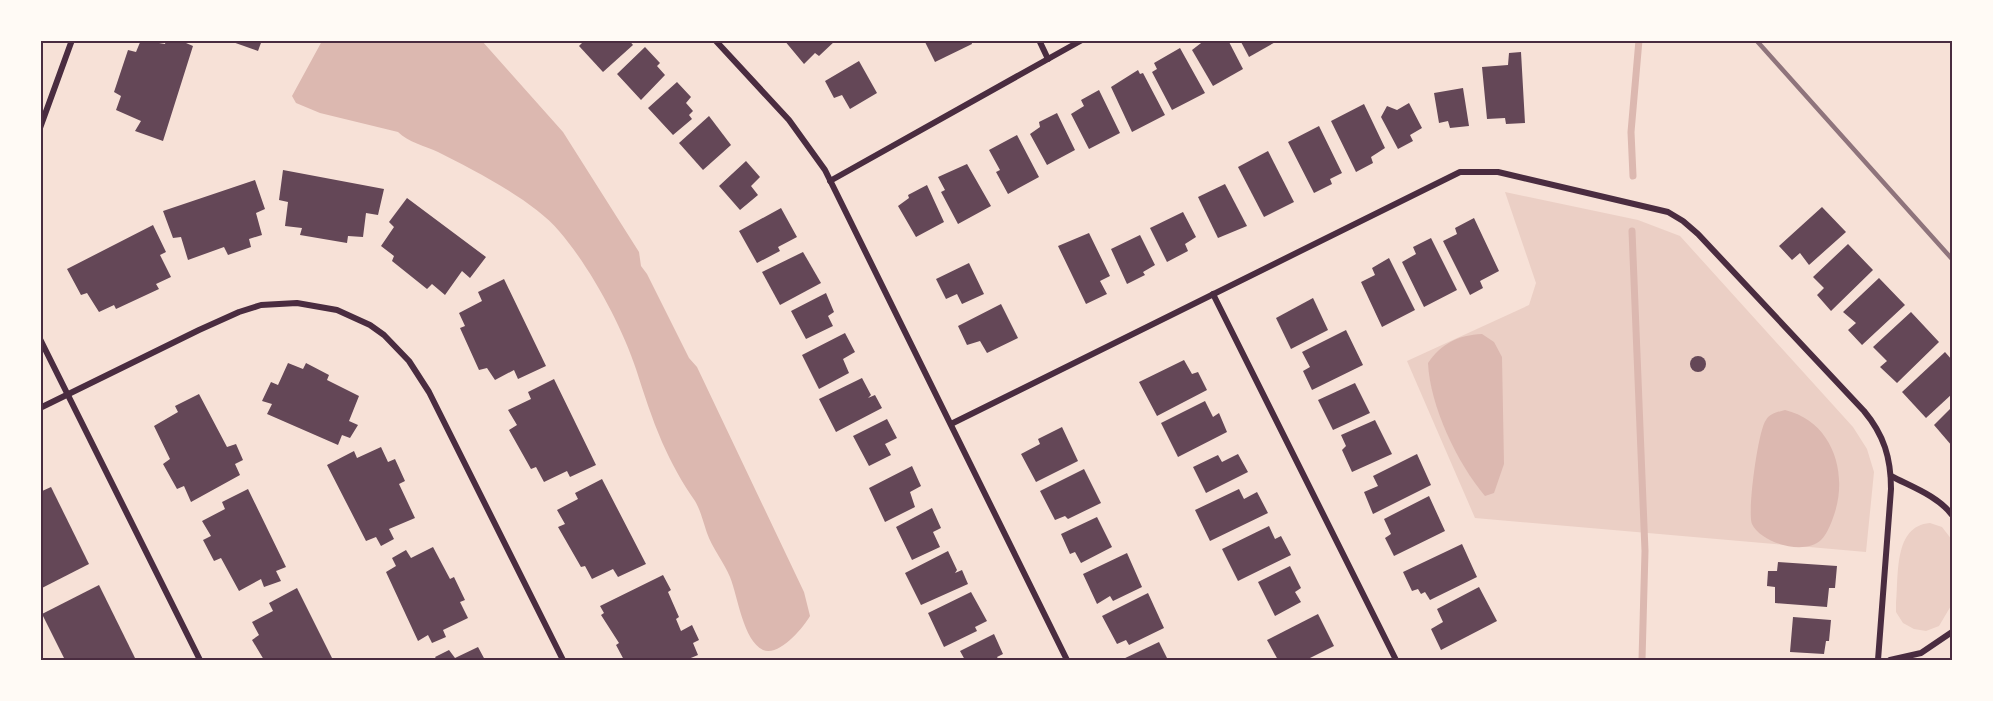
<svg xmlns="http://www.w3.org/2000/svg" width="1993" height="701" viewBox="0 0 1993 701" font-family="'Source Serif 4',serif">
<style>
.green{fill:#ebcfc5}
.water{fill:#dcb8b0}
.lines{fill:none;stroke-linecap:round;stroke-linejoin:round}
.stream{stroke:#dcb8b0;stroke-width:7}
.building{fill:#644757}
.minor{stroke:#4a2c40;stroke-width:6}
.rail{stroke:#8f747c;stroke-width:4.5}
.neatline{fill:none;stroke:#4a2c40;stroke-width:2}
</style>
<rect width="100%" height="100%" fill="#f7e1d7"/>
<g class="green">
<polygon points="1505,192 1638,220 1680,236 1853,427 1867,449 1874,472 1866,552 1475,518 1407,361 1529,305 1536,283"/>
<path d="M1930,523L1942,527L1952,540V604L1939,626L1926,631L1914,629L1903,623L1896,612V605C1899,576 1893,526 1930,523Z"/>
</g>
<g class="water">
<path d="M322,41H482L563,132L639,252L641,266L647,274L689,358L697,367L804,592L810,616C803,628 779,657 763,650C743,640 738,597 730,577C724,562 712,548 707,533C704,524 700,509 695,501C682,483 671,462 662,442C652,419 644,394 636,369C621,324 590,267 559,231C534,201 474,170 438,152C425,146 408,142 398,132L320,113L296,103L292,96Z"/>
<path d="M1482,334L1494,342L1502,357L1504,464L1494,493L1485,496C1457,463 1430,406 1428,363C1441,344 1458,335 1482,334Z"/>
<path d="M1785,410C1831,421 1848,470 1835,512C1832,521 1828,533 1821,540C1804,556 1761,543 1752,524C1747,513 1758,430 1766,420C1770,413 1778,412 1785,410Z"/>
</g>
<g class="lines">
<g class="stream">
<polyline points="1633,176 1631,132 1639,40"/>
<polyline points="1632,231 1645,551 1642,660"/>
</g>
</g>
<g class="building">
<polygon points="141,40 165,44 166,40 179,40 193,46 163,141 135,131 141,121 116,110 121,96 114,92 128,50 136,52"/>
<polygon points="227,40 262,40 258,51"/>
<polygon points="585,40 629,40 633,45 603,72 579,46"/>
<polygon points="784,40 836,40 819,56 815,53 804,64"/>
<polygon points="924,40 971,40 972,44 935,62"/>
<polygon points="1205,40 1228,40 1243,69 1213,86 1192,50"/>
<polygon points="1240,40 1279,40 1249,57"/>
<polygon points="645,47 660,63 657,66 665,75 641,100 617,74"/>
<polygon points="1180,48 1205,93 1172,110 1152,72 1157,69 1154,63"/>
<polygon points="1521,52 1525,123 1506,124 1505,118 1487,119 1482,67 1508,65 1509,53"/>
<polygon points="859,61 877,93 850,109 842,95 834,98 825,81"/>
<polygon points="1138,70 1140,74 1143,73 1165,115 1132,132 1111,87"/>
<polygon points="677,82 691,97 686,103 693,111 689,115 692,119 673,135 648,108"/>
<polygon points="1463,88 1469,126 1450,128 1448,121 1439,123 1434,93"/>
<polygon points="1099,90 1120,133 1089,149 1071,114 1084,106 1081,100"/>
<polygon points="1409,103 1422,128 1410,135 1413,141 1398,149 1381,117 1387,106 1397,110"/>
<polygon points="1364,104 1385,148 1371,157 1373,163 1356,172 1331,121"/>
<polygon points="1057,113 1075,150 1047,165 1030,134 1040,127 1039,122"/>
<polygon points="709,116 731,145 703,170 679,143"/>
<polygon points="1319,126 1342,173 1330,179 1332,184 1314,193 1288,142"/>
<polygon points="1017,135 1039,177 1008,194 996,172 1000,170 989,150"/>
<polygon points="1268,151 1294,202 1264,217 1238,167"/>
<polygon points="746,161 760,177 751,186 758,195 740,210 719,186"/>
<polygon points="967,164 991,206 958,224 941,192 945,190 938,177"/>
<polygon points="283,170 384,189 378,215 366,213 363,237 348,236 347,243 300,235 302,228 285,226 288,202 279,200"/>
<polygon points="255,180 265,209 256,213 262,235 249,239 251,247 228,255 224,247 188,260 181,237 173,238 163,211"/>
<polygon points="1225,184 1247,226 1218,238 1198,197"/>
<polygon points="927,185 944,222 916,237 898,206 909,198 908,195"/>
<polygon points="407,198 486,257 470,278 462,271 445,295 432,284 427,289 392,261 394,256 381,246 394,227 389,222"/>
<polygon points="1822,207 1846,232 1809,265 1800,253 1792,260 1779,246"/>
<polygon points="781,208 797,237 778,247 780,251 757,263 739,231"/>
<polygon points="1183,212 1196,237 1185,244 1188,251 1167,262 1150,228"/>
<polygon points="1474,218 1499,271 1480,281 1483,288 1470,295 1443,241 1457,234 1455,228"/>
<polygon points="153,225 166,252 160,255 171,277 156,284 159,289 116,309 114,305 99,312 87,293 81,295 67,269"/>
<polygon points="1089,233 1110,276 1100,281 1107,294 1086,304 1058,246"/>
<polygon points="1140,235 1155,265 1143,272 1145,275 1127,284 1111,249"/>
<polygon points="1431,238 1457,290 1424,307 1402,262 1416,254 1413,247"/>
<polygon points="1848,244 1873,270 1831,311 1817,295 1824,288 1813,277"/>
<polygon points="803,252 821,283 780,305 762,272"/>
<polygon points="1389,258 1415,310 1382,327 1361,282 1375,275 1372,268"/>
<polygon points="969,263 984,294 962,304 957,294 946,299 936,279"/>
<polygon points="1879,278 1905,305 1862,345 1848,330 1856,323 1843,312"/>
<polygon points="504,279 546,366 518,379 514,370 495,380 487,368 479,370 460,328 465,326 459,313 482,301 478,292"/>
<polygon points="826,293 834,312 828,316 833,326 806,339 791,311"/>
<polygon points="1313,298 1328,330 1291,349 1276,318"/>
<polygon points="1001,304 1018,338 987,353 980,341 967,345 958,326"/>
<polygon points="1911,312 1939,342 1897,383 1880,367 1887,361 1873,347"/>
<polygon points="1346,330 1363,365 1312,390 1303,371 1310,367 1302,352"/>
<polygon points="845,333 855,352 843,359 849,373 819,389 802,355"/>
<polygon points="1945,352 1952,360 1952,394 1926,418 1902,392"/>
<circle cx="1698" cy="364" r="8"/>
<polygon points="1184,360 1192,374 1198,372 1207,390 1157,416 1139,382"/>
<polygon points="288,363 303,369 306,363 329,375 327,380 359,396 349,421 358,425 350,438 342,435 338,445 267,414 272,404 262,401 271,382 278,385"/>
<polygon points="862,378 871,395 868,398 875,395 882,408 836,432 819,399"/>
<polygon points="554,379 596,465 570,477 567,471 544,482 536,467 531,469 509,430 517,425 508,410 531,399 528,392"/>
<polygon points="1355,383 1370,413 1333,430 1318,400"/>
<polygon points="199,394 227,447 236,444 243,460 235,464 240,475 191,502 184,486 177,489 163,464 170,459 154,426 178,412 175,406"/>
<polygon points="1205,401 1213,417 1219,413 1227,432 1178,457 1161,423"/>
<polygon points="1952,407 1952,446 1934,425"/>
<polygon points="887,419 897,438 885,444 891,455 869,466 853,436"/>
<polygon points="1375,420 1392,454 1352,472 1342,450 1346,446 1341,435"/>
<polygon points="1062,427 1078,461 1036,482 1021,454 1040,444 1038,439"/>
<polygon points="381,447 388,462 395,459 405,481 399,484 415,518 389,529 394,539 381,546 376,537 366,541 327,465 354,451 357,458"/>
<polygon points="1238,454 1248,472 1206,493 1193,467 1218,455 1222,462"/>
<polygon points="1417,454 1431,485 1373,514 1364,492 1378,486 1373,476"/>
<polygon points="912,466 921,486 910,492 915,507 885,522 869,488"/>
<polygon points="1084,469 1101,503 1068,519 1065,516 1055,520 1040,491"/>
<polygon points="602,479 646,564 618,577 613,569 592,579 585,566 581,567 558,527 565,524 557,510 578,499 575,493"/>
<polygon points="51,487 89,564 40,589 40,492"/>
<polygon points="248,489 286,567 276,571 281,581 264,587 261,579 239,591 221,558 214,561 203,540 211,536 202,521 225,509 222,502"/>
<polygon points="1239,489 1244,499 1257,492 1268,513 1210,541 1195,510"/>
<polygon points="1429,496 1445,531 1394,556 1385,538 1391,534 1384,519"/>
<polygon points="932,508 941,528 933,532 940,547 912,560 896,527"/>
<polygon points="1097,517 1112,547 1081,563 1075,552 1070,554 1061,534"/>
<polygon points="1269,526 1275,539 1281,536 1291,555 1238,581 1222,549"/>
<polygon points="1462,544 1477,577 1430,600 1425,592 1421,594 1418,589 1412,591 1403,572"/>
<polygon points="433,547 450,579 454,577 465,600 460,602 468,618 443,630 446,637 432,643 428,635 418,641 386,572 396,566 392,558 406,550 411,558"/>
<polygon points="948,551 957,570 955,573 962,570 968,584 921,605 905,573"/>
<polygon points="1127,553 1142,587 1113,601 1110,596 1097,604 1083,574"/>
<polygon points="1778,562 1837,566 1835,588 1829,588 1827,607 1775,603 1775,587 1767,586 1768,571 1777,571"/>
<polygon points="1290,566 1301,588 1295,592 1301,602 1275,616 1258,582"/>
<polygon points="663,575 671,590 668,592 679,617 676,619 681,631 692,625 699,640 693,643 698,655 686,660 624,660 616,645 619,643 601,615 604,613 600,606"/>
<polygon points="99,585 136,660 65,660 42,614"/>
<polygon points="1479,587 1497,621 1441,650 1431,629 1443,622 1437,609"/>
<polygon points="297,588 333,660 264,660 252,640 259,635 252,622 273,611 269,603"/>
<polygon points="971,592 987,621 975,627 977,631 944,647 928,613"/>
<polygon points="1148,593 1164,628 1129,645 1126,640 1117,644 1102,616"/>
<polygon points="1318,614 1334,646 1306,660 1278,660 1267,640"/>
<polygon points="1793,617 1831,620 1829,641 1826,641 1824,654 1790,652"/>
<polygon points="994,634 1003,654 997,657 999,660 965,660 960,651"/>
<polygon points="1159,642 1168,660 1121,660"/>
<polygon points="478,647 485,660 437,660 435,657 449,650 455,658"/>
</g>
<g class="lines">
<g class="minor">
<polyline points="715,40 789,120 825,170 1067,660"/>
<polyline points="1039,40 1048,59"/>
<polyline points="40,128 72,40"/>
<polyline points="830,181 1082,40"/>
<polyline points="1213,294 1396,660"/>
<polyline points="40,339 200,660"/>
<polyline points="40,408 199,330 239,312 261,305 297,303 337,310 370,325 384,335 409,361 429,392 563,660"/>
<path d="M951,424L1460,172H1498L1668,212L1683,221L1698,234L1864,411C1884,435 1891,458 1891,489L1878,660"/>
<path d="M1891,476C1912,487 1938,496 1952,515"/>
<polyline points="1890,660 1921,653 1952,632"/>
</g>
<polyline class="rail" points="1756,40 1952,259"/>
</g>
<rect width="1993" height="701" fill="none" stroke="#fffaf5" stroke-width="84"/>
<rect x="42" y="42" width="1909" height="617" class="neatline"/>
</svg>
